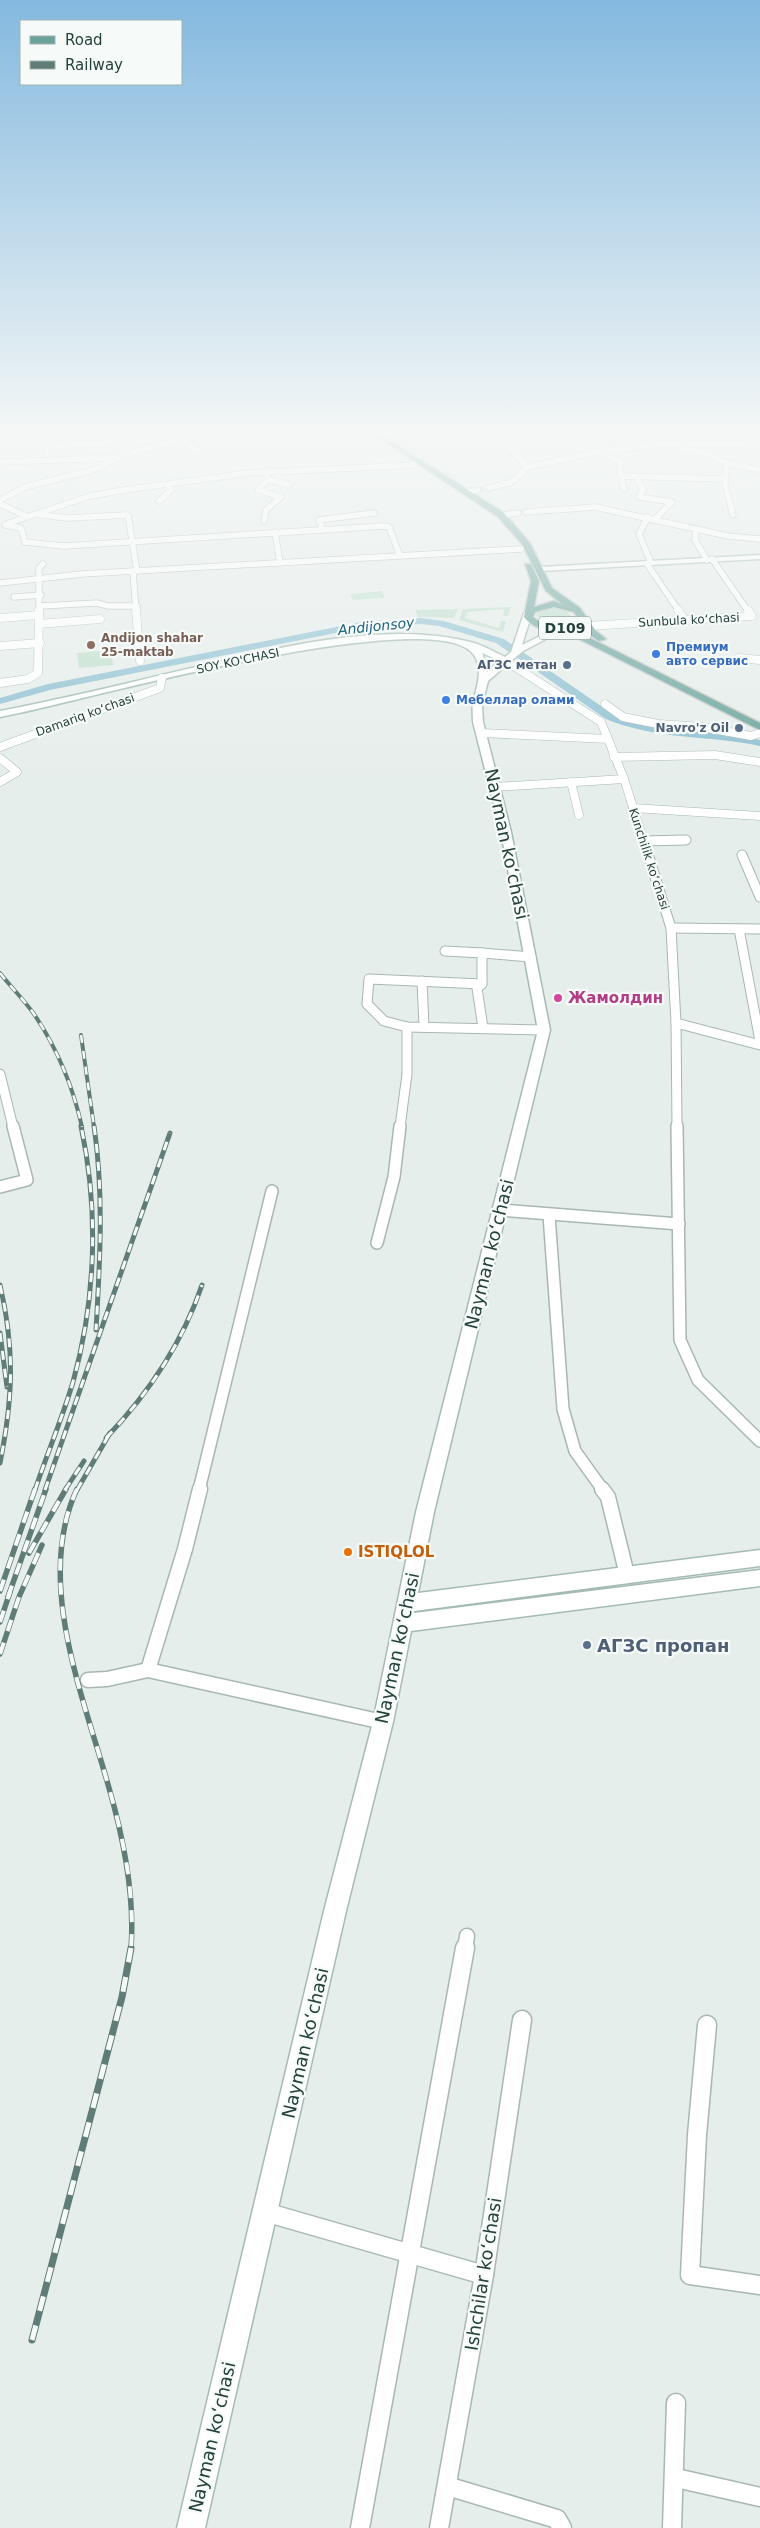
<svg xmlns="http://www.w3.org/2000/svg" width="760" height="2528" viewBox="0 0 760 2528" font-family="'DejaVu Sans',sans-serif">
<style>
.green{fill:#bfdfcb}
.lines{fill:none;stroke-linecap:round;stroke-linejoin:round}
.river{fill:#8fc1d2;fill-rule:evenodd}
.street-tunnel{stroke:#bfcbc8;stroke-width:5.5;stroke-dasharray:5.5 3;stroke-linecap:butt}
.street-far5-casing{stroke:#a8b7b3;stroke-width:7}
.street-far4-casing{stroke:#a8b7b3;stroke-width:9}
.street-far3-casing{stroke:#a8b7b3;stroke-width:11}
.street-far2-casing{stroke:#a8b7b3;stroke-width:14}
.street-far1-casing{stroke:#a8b7b3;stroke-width:17}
.street-casing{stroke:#a8b7b3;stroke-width:21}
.secondary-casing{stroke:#a4bab5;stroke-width:3}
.primary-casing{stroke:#c2cac8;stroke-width:3}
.street-far5{stroke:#fff;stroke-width:5.5}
.street-far4{stroke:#fff;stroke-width:8}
.street-far3{stroke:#fff;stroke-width:9}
.street-far2{stroke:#fff;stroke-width:11}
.street-far1{stroke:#fff;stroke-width:14}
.street{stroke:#fff;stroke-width:18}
.secondary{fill:#fff;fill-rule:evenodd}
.primary{fill:#6ba39b;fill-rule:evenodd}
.rail-far3-casing{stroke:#5f7c77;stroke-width:4}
.rail-far2-casing{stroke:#5f7c77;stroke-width:5}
.rail-far1-casing{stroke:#5f7c77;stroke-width:5.5}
.rail-casing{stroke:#5f7c77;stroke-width:7}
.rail-far3{stroke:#f6fbf9;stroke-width:2.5;stroke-dasharray:8;stroke-linecap:butt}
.rail-far2{stroke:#f6fbf9;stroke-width:3;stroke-dasharray:9;stroke-linecap:butt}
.rail-far1{stroke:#f6fbf9;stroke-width:4;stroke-dasharray:12;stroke-linecap:butt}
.rail{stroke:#f6fbf9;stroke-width:5;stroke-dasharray:15;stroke-linecap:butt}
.education-dot{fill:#8d6e63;stroke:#f6fbf9;stroke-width:2}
.shop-dot{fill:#3f7fe0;stroke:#f6fbf9;stroke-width:2}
.service-dot{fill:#5c6f8a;stroke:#f6fbf9;stroke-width:2}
.hotel-dot{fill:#d1479c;stroke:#f6fbf9;stroke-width:2}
.food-dot{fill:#e8710a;stroke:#f6fbf9;stroke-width:2}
.labels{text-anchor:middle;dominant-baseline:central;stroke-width:4.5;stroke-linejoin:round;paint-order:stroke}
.far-street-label{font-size:12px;fill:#24413c;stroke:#f6fbf9}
.far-education-label{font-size:12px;font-weight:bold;fill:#785e54;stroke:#f6fbf9;text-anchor:start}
.far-shop-label{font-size:12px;font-weight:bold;fill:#366cbe;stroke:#f6fbf9;text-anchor:start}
.far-service-label{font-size:12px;font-weight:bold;fill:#4e5e75;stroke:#f6fbf9;text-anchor:end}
.far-water-label{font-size:14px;font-style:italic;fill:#1e637d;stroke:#f6fbf9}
.shield{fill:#f6fbf9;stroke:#637975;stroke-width:1}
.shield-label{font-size:14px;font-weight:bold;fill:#24413c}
.hotel-label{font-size:15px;font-weight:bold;fill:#b23c85;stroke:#f6fbf9;text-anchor:start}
.food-label{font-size:15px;font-weight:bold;fill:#c56008;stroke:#f6fbf9;text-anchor:start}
.near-street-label{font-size:18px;fill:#24413c;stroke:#f6fbf9}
.near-service-label{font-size:18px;font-weight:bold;fill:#4e5e75;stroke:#f6fbf9;text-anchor:start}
</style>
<rect width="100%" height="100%" fill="#e6eeeb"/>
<g class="green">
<polygon points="382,591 385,598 353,600 350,594"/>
<polygon points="511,607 508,616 503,616 504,609 468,612 465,618 499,628 501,621 506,621 503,632 459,620 463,609"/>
<polygon points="547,608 565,610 573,618 562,624 540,621 536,614"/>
<polygon points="458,609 454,618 418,617 415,610"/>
<polygon points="111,650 113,665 79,668 77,653"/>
</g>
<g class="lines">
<path class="river" d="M421,618L444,621L504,639L614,715C661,734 711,729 760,740V746C708,735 656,740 606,719L496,643L439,626L421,624L361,628L50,690L0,704V698L48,684L361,622Z"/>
<polyline class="street-tunnel" points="478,490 489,488"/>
<defs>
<g id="street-far5">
<polyline points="91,430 92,435 109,440"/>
<polyline points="430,430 445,433 484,432 527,435 532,430"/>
<polyline points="621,430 722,434 760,431"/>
<polyline points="507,434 510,440 504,443 505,445 528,467"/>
<polyline points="183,441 199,451"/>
<polyline points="48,446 113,443"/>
<polyline points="682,446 685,450 701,452 727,463 725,484 733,515"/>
<polyline points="47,453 48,430"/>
<polyline points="601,453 621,462 619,467 624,489"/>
<polyline points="126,454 204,435"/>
<polyline points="0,462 114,458"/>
<polyline points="727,463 760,470"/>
<polyline points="621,476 724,479"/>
<polyline points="636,476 643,490 639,497 672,502 655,519"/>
<polyline points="268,479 289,485"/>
<polyline points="489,488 512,482 528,467 597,452 658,444 760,445"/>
<polyline points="466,492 478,490"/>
<polyline points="0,500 25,487 93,470 126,454 123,449 145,441 182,434 186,430"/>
<polyline points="159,501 171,490 168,485"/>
<polyline points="0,504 26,516"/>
<polyline points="526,512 595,507 728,536 760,539"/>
<polyline points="40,515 68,518 128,515 137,571"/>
<polyline points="501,515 518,513"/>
<polyline points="648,517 639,534 651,563"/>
<polyline points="264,521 266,510 281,497 258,490 268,479 266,472"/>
<polyline points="6,524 90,496 124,490 248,473 414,465"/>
<polyline points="5,525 21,528 25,542 64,546 384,526 389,527 400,556"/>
<polyline points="696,529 695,540 707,560"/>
<polyline points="323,530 319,520 374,513"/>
<polyline points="275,532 280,563"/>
<polyline points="712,559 748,611"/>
<polyline points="647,564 679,611"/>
<polyline points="133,572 136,611"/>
<polyline points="0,583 82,574 521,549"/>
<polyline points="14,597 41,595"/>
<polyline points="40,606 97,603 108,606 137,606"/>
<polyline points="39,611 39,568 43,564"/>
</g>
<g id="street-far4">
<polyline points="136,610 140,661"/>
<polyline points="678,610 684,619"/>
<polyline points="0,618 39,615"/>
<polyline points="39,624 100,619"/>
<polyline points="587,626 752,616 748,610"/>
<polyline points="0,646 40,643"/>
<polyline points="739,658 760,660"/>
<polyline points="506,661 601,722 608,739"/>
<polyline points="0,683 28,679 38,673 39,610"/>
<polyline points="605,704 623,717 658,724 702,727 751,736 760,733"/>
<polyline points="481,733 608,739 624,779 643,839"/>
<polyline points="0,747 160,688 162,678"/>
<polyline points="614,757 715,755 760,762"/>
<polyline points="0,758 17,772 0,782"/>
<polyline points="571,782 579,815"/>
<polyline points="495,787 624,779"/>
<polyline points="633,808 760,816"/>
</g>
<g id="street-far3">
<polyline points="643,838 671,928 676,1023 760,1045"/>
<polyline points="643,841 686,840"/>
<polyline points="742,855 760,897"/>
<polyline points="671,928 760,929"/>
<polyline points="739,929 760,1041"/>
<polyline points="445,951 482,953 482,984 477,988 483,1028"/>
<polyline points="482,953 531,957"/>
<polyline points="422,981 424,1027"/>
<polyline points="482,984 369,979 367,1004 384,1021 407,1027 544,1030"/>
<polyline points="676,1023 677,1127"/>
<polyline points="0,1074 13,1127"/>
<polyline points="400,1127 407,1074 407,1027"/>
</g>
<g id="street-far2">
<polyline points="677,1126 680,1340 698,1380 760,1441"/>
<polyline points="0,1187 27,1180 13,1126"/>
<polyline points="500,1210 679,1224"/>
<polyline points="549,1215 563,1409 575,1451 603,1490"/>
<polyline points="377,1243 394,1177 400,1126"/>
<polyline points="199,1490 272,1191"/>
</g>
<g id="street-far1">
<polyline points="200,1489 185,1549 148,1670 383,1722"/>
<polyline points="602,1489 608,1497 627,1575"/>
<polyline points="88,1680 107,1679 148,1670"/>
<polyline points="465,1949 467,1936"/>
</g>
<g id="street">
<polyline points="707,2025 697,2135 690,2275 760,2285"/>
<polyline points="265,2212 484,2275"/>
<polyline points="676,2478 760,2497"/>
<polyline points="447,2486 557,2519 562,2528"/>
<polyline points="360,2528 465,1948"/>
<polyline points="439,2528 484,2275 522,2020"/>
<polyline points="672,2528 676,2403"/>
</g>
<g id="secondary">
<polygon points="760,555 760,559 540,571 536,569 540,567"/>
<path d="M528,610L532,613L522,645L560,626L567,628L523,651L488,681L482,705L483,722L511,832L550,1030L434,1512L418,1593L760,1550V1566L414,1611V1613L760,1570V1586L411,1631L393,1722L346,1911L205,2528H177L324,1911L373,1722L416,1512L538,1030L501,832L473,722C473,716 472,709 473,703C476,688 484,670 474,655C437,601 84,700 19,713L0,717V711C68,698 136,681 204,665C286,646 390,620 474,643C484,646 495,652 505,657L511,652L524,613ZM482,653L500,661L487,672L483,655Z"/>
</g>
<path id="primary" d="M367,430H374L504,513L530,543L552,588L580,608L596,631L606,639L599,641L590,635L582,624L572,629L760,723V730L563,631C548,632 534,629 524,617L531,581L525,564H531L539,581L534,607L554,601L562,604L546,591L522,544L498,517ZM554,607L574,612L578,619C566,630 545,628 533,617L535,612Z"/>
</defs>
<use href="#street-far5" class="street-far5-casing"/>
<use href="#street-far4" class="street-far4-casing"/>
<use href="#street-far3" class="street-far3-casing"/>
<use href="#street-far2" class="street-far2-casing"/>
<use href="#street-far1" class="street-far1-casing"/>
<use href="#street" class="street-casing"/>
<use href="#secondary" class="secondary-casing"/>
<use href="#primary" class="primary-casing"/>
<use href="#street-far5" class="street-far5"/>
<use href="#street-far4" class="street-far4"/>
<use href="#street-far3" class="street-far3"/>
<use href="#street-far2" class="street-far2"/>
<use href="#street-far1" class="street-far1"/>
<use href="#street" class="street"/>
<use href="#secondary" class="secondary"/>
<use href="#primary" class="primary"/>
<defs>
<g id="rail-far3">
<path d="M0,973C11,987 24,1000 34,1014C57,1048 73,1087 82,1127"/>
<polyline points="81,1035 94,1127"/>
</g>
<g id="rail-far2">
<path d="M94,1126C104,1194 100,1261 96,1330"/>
<path d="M0,1285C15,1349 13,1399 0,1463"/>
<polyline points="0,1333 7,1387"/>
<path d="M106,1438C149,1393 182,1344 202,1285"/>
<path d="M35,1490C47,1454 62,1419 73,1382C96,1299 99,1210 81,1126"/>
<polyline points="45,1490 170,1133"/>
<polyline points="65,1490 84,1461"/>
<polyline points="77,1490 110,1433"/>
</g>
<g id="rail-far1">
<path d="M77,1489C34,1581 84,1698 109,1788C124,1840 135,1895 131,1949"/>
<polyline points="29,1553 66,1489"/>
<polyline points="0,1591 35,1489"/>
<polyline points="8,1597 46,1489"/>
<polyline points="0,1622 10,1592"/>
<polyline points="0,1654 19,1597 42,1545"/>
</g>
<polyline id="rail" points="32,2340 122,1997 131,1948"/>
</defs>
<use href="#rail-far3" class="rail-far3-casing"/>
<use href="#rail-far2" class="rail-far2-casing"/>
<use href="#rail-far1" class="rail-far1-casing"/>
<use href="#rail" class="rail-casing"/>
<use href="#rail-far3" class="rail-far3"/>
<use href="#rail-far2" class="rail-far2"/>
<use href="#rail-far1" class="rail-far1"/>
<use href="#rail" class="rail"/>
</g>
<linearGradient id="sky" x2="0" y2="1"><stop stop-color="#84b9df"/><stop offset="0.55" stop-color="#f4f7f6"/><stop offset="1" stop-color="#f4f7f6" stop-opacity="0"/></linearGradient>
<rect width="760" height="784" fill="url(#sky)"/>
<circle class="education-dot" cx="91" cy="645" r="5"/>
<g class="shop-dot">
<circle cx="656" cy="654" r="5"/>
<circle cx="446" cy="700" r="5"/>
</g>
<g class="service-dot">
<circle cx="567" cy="665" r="5"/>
<circle cx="739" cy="728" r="5"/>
<circle cx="587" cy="1645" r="5"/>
</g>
<circle class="hotel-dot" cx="558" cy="998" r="5"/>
<circle class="food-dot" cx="348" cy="1552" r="5"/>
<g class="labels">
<g class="far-street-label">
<text transform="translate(689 620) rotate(-3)">Sunbula koʻchasi</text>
<text transform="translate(238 661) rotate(-12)">SOY KO'CHASI</text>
<text transform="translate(85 715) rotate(-20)">Damariq koʻchasi</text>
<text transform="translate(649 859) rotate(72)">Kunchilik koʻchasi</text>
</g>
<g class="far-education-label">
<text x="101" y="638">Andijon shahar<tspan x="101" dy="14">25-maktab</tspan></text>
</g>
<g class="far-shop-label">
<text x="666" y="647">Премиум<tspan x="666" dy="14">авто сервис</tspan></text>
<text x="456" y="700">Мебеллар олами</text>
</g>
<g class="far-service-label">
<text x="557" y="665">АГЗС метан</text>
<text x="729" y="728">Navro'z Oil</text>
</g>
<g class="far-water-label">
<text transform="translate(376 626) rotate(-6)">Andijonsoy</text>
</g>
<rect class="shield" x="539" y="616.5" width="52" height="23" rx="4"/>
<g class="shield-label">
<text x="565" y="628">D109</text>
</g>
<g class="hotel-label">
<text x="568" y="998">Жамолдин</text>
</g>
<g class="food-label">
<text x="358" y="1552">ISTIQLOL</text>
</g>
<g class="near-street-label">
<text transform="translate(507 844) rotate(78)">Nayman koʻchasi</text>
<text transform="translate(489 1254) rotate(-76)">Nayman koʻchasi</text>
<text transform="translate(397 1648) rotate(-78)">Nayman koʻchasi</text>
<text transform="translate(305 2043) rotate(-77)">Nayman koʻchasi</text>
<text transform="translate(483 2274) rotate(-81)">Ishchilar koʻchasi</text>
<text transform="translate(212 2437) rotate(-77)">Nayman koʻchasi</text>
</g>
<g class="near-service-label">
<text x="597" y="1645">АГЗС пропан</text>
</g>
</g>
<rect x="20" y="20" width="162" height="65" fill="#f6fbf9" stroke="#a2b1ad"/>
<rect x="30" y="36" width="25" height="8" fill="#6ba39b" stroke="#a2b1ad"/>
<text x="65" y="45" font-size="15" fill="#24413c">Road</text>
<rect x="30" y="61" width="25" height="8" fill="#5f7c77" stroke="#a2b1ad"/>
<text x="65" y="70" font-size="15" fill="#24413c">Railway</text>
</svg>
